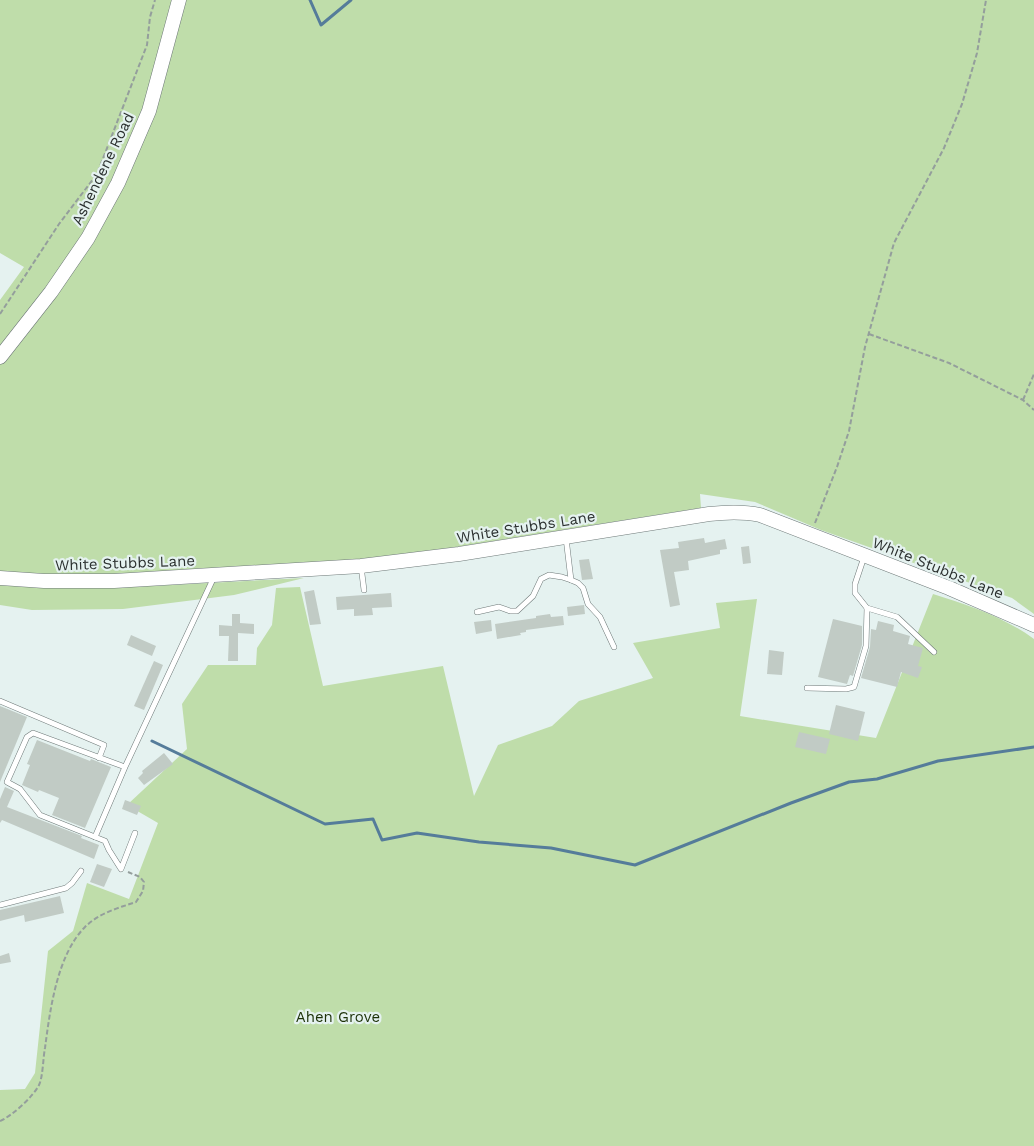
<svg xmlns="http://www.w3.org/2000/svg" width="1034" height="1146" viewBox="0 0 1034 1146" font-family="'Work Sans',sans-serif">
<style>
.green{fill:#bfddaa}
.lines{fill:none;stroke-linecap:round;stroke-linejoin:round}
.stream{stroke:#557c9a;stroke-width:3}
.building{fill:#c1cbc5}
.lane-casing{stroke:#6e7978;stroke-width:6}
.secondary-casing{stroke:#6e7978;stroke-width:15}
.path{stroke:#949e9c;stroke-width:2;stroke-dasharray:5 2.5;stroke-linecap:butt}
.lane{stroke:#fff;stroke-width:5}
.secondary{stroke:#fff;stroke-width:14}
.labels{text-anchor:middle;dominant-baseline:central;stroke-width:4.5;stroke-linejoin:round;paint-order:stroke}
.street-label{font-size:15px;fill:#2b302f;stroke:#e5f2f0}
.park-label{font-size:15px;fill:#1c3108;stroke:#e5f2f0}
</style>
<rect width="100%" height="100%" fill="#e5f2f0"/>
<g class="green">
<path d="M0,0H175C164,39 155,79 142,117C114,200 53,281 0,350V300L24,267L0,253Z"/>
<polygon points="185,0 1034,0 1034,614 1012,598 821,530 755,502 700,494 701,508 413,554 305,565 116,578 0,574 0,361 106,214"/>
<polygon points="304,578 234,595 123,609 32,610 0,605 0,582 151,586"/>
<path d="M300,587L323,686L443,666L474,796L498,745L552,726L579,701L653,678L633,643L720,628L716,603L757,599L740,716L876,738L933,594C968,605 1004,617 1034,639V1146H0V1090L25,1089L35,1073L48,951L73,931L87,883L129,899L158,823L127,805L187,749L182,704L208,665H256L257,648L272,625L276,588Z"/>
</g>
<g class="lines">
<g class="stream">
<polyline points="310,0 321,25 351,0"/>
<polyline points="152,741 325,824 373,819 382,840 417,833 479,842 551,848 635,865 791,803 849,782 877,779 938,761 1034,747"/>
</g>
</g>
<g class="building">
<polygon points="704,538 705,543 725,539 727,549 720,550 720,554 688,561 689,570 674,572 680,605 670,607 660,550 679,548 678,542"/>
<polygon points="749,546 751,563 743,564 741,547"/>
<polygon points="589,559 593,579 582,580 579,560"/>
<polygon points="314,590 321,624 310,625 304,592"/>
<polygon points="391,593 392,607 372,608 373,615 354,616 354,609 337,610 336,597"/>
<polygon points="584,605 585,614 568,616 567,607"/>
<polygon points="232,614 240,614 240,623 254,624 254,634 238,633 238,661 228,661 229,636 219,636 219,625 232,626"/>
<polygon points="550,614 551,617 563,616 564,625 526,630 526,632 520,633 521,635 497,639 495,624 536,618 536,616"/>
<polygon points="833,619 862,626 862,645 853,676 850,675 847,684 818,677"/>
<polygon points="491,620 492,631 476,634 474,622"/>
<polygon points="878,621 894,625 893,631 910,636 908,644 923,648 918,666 922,667 918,678 901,672 897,687 861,678 870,647 871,629 876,630"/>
<polygon points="131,635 156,646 152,656 127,645"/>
<polygon points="769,650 784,652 782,675 767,674"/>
<polygon points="154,661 163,665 144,710 134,706"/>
<polygon points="836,705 865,712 858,741 829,734"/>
<polygon points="0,706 27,717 0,782"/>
<polygon points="799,732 830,739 826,754 795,747"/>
<polygon points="37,740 90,761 91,759 111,767 85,828 52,815 59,798 39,790 38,792 22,785 30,765 27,764"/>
<polygon points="164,753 173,764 144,785 138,778 143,773 142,771"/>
<polygon points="5,787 14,791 7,807 82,836 81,838 99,845 94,859 2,820 0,823 0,799"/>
<polygon points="125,800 141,806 137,815 122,809"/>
<polygon points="97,864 112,869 104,887 90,882"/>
<polygon points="60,896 64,913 25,922 24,915 0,921 0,910"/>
<polygon points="9,953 11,962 0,964 0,956"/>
</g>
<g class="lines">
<defs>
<g id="lane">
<polyline points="566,538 571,580 578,583 583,588 588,604 600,617 614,647"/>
<polyline points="361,566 364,590"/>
<polyline points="867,608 897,617 934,652"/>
<polyline points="477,612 499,607 510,611 517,611 533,596 541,579 549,575 562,577 571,580"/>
<polyline points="807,688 846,689 854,687 866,646 867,608 855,593 855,584 864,557"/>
<polyline points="0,701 104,745 99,758"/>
<polyline points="125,767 33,733 27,737 7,782 20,789 40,815 95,837 125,767 214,577"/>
<polyline points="95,837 105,841 109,850 121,869 135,833"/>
<polyline points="0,905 66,888 72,883 81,871"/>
</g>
<g id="secondary">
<polyline points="0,357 51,292 88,238 118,183 149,111 179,0"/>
<path d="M0,578L44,581H114L361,566L459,554L709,514C726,512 742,511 760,515L949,588L1034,625"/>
</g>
</defs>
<use href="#lane" class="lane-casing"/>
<use href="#secondary" class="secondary-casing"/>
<g class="path">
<polyline points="0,314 59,224 97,174 147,45 150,17 155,0"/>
<polyline points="869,334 949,363 1023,400 1034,410"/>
<polyline points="1023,400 1034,374"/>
<polyline points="815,523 837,467 849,431 865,347 894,243 944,148 962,104 977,53 986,0"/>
<path d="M0,1121C12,1116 33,1097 39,1085C43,1077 43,1058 45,1048C50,1010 57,955 85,927C99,913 118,908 136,902L143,891L144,882L140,877L128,872"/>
</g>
<use href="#lane" class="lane"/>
<use href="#secondary" class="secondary"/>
</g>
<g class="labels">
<g class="street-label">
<text transform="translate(103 169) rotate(-64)">Ashendene Road</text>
<text transform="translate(526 527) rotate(-9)">White Stubbs Lane</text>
<text transform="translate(125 563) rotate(-2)">White Stubbs Lane</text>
<text transform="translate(938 568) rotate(22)">White Stubbs Lane</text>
</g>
<g class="park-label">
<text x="338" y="1017">Ahen Grove</text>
</g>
</g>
</svg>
